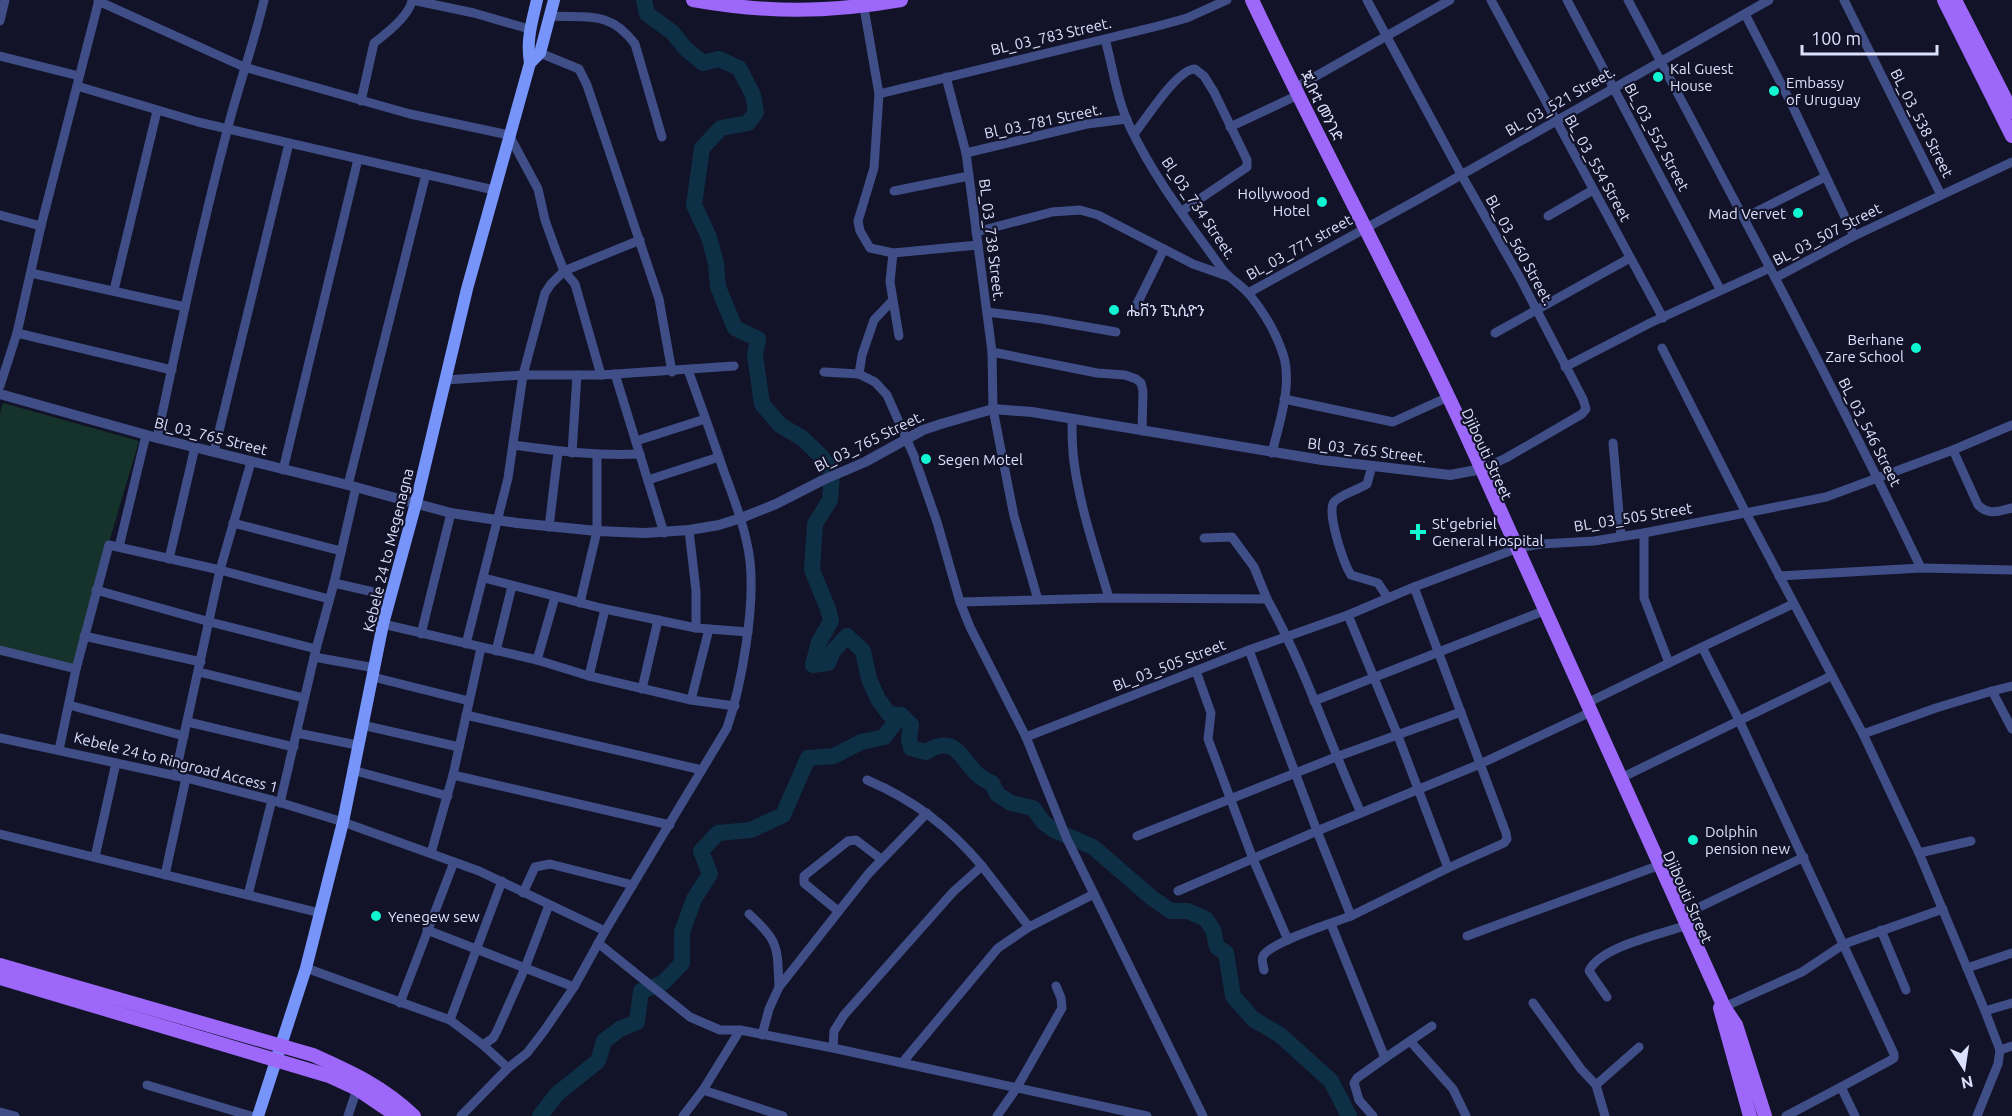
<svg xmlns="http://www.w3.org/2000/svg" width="2012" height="1116" viewBox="0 0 2012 1116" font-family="Ubuntu,'Noto Sans Ethiopic',sans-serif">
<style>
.green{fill:#15332a}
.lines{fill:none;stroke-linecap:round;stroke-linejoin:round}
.river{stroke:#0d3046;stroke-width:16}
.minor{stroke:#3f4e86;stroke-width:9}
.tertiary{stroke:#3f4e86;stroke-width:10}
.secondary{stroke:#7694f9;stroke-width:12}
.primary{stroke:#9d67f9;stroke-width:14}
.poi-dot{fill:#10f5d2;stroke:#121329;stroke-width:2}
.labels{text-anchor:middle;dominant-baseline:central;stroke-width:4.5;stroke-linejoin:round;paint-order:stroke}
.street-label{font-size:15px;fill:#dbe0fd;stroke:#121329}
.poi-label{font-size:15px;fill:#dbe0fd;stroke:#121329;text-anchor:start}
</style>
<rect width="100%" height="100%" fill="#121329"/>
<polygon class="green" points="3,403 139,441 72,667 0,655 0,413"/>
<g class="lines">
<g class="river">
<path d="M644,0L647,14L672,32L686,49L703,63L719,59L739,68L753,95L756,112L748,123L721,128L702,148L694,205L709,237L716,263L718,287L735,328L758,339L755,355L762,404L780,425L802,438L822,457L832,473L830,500L815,524L812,570L828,609L831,621L819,642L813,665L828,663L834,650L847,636L863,651L869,679L878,699L889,714L901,715L911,725L909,739L911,748L926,752C963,729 961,773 992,783L997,794L1011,803L1033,808L1043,822L1054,830L1093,847L1152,898L1171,911H1188L1206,919L1213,930L1217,947L1226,953L1233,996L1253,1019L1280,1035L1331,1081L1349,1116"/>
<polyline points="540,1116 557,1094 598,1061 604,1041 620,1029 637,1022 641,991 663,983 682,963 682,932 694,899 710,874 701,851 718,833 751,830 783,815 808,758 834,756 861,742 884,737 901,715"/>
</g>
<g class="minor">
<polyline points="1367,0 1461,174 1520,278 1583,399 1586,409 1582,414 1506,458 1482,469"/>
<polyline points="1491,0 1663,318"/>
<polyline points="1567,0 1720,289"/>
<path d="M1628,0C1728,188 1829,376 1921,568"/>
<polyline points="1844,0 1941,195"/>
<polyline points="98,1 244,67 410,114 509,135 538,189 545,220 555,248 564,271 575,284 601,375"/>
<polyline points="863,2 879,94 874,168 858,221 860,231 870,248 893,253 978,245"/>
<polyline points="1745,14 1793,107 1854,236"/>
<path d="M550,16C587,18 610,10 635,44L662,137"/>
<polyline points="0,21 5,0"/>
<path d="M1105,39C1113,68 1117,100 1130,127C1154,178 1190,224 1222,269C1230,279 1241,285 1249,294C1263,311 1276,333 1283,354C1293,385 1279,423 1272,453"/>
<polyline points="540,53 579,69 587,85 659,299 672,372"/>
<polyline points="0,56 79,76"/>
<polyline points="946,77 966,153 992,352 993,409 1000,445 1014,516 1038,600"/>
<polyline points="77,86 198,122 494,190"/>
<polyline points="1295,88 1450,0"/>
<polyline points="879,94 1158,26 1187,18 1227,0"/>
<path d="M361,101L374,43C386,34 410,15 412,0L474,13L529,29"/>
<polyline points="1230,127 1298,95"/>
<path d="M1134,134C1146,119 1177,69 1195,69L1204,76L1214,92L1247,160V167L1182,211"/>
<polyline points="966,153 1087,124 1127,119"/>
<polyline points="894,191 969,176"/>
<polyline points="0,215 41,226"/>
<polyline points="1548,216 1593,190"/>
<polyline points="1744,218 1825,177"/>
<polyline points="976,232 1052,212 1080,210 1098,215 1193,264 1227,276"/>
<polyline points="893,253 890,282 899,336"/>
<polyline points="31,273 185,307"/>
<polyline points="1775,278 1854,236 2012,162"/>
<polyline points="114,290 157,111"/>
<polyline points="1248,293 1417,200 1769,0"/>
<polyline points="1136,306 1164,249"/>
<polyline points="987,312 1042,319 1116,332"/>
<polyline points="17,333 172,370"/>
<polyline points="1495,333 1630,258"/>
<polyline points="1662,348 1746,513 1863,734 1919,853 1985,1011 2000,1050 1998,1064 1977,1116"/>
<polyline points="992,352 1097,373 1125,375 1136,379 1141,383 1143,391 1142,431"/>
<polyline points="1565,367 1650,323 1770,268"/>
<polyline points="824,372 859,374 875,382 887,395 914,456 937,522 960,602 970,627 1026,737 1067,839 1203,1116"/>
<polyline points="615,374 664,533"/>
<polyline points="859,374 862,355 874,320 892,301"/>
<polyline points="445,380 523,375 601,375 734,366"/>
<polyline points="0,386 17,333 41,226 99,0"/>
<polyline points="1284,399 1393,422 1448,397"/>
<path d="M1072,420C1072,434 1072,448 1074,462C1080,508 1096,553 1109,598"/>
<path d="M157,438C179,334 201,230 228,127C239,84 254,43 264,0"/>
<polyline points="636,441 705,419"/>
<polyline points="1613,443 1621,536"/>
<path d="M513,445C556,451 597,456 640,454"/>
<path d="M1953,450L1978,505C1989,516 1999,511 2012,508"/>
<polyline points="214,452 289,143"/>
<polyline points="572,453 577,375"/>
<path d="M1372,466L1367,484C1358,490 1341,494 1334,502C1326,512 1344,564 1351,575L1378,583L1388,598"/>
<polyline points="283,470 358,159"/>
<polyline points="648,480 719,457"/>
<polyline points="348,485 426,174"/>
<polyline points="233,523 341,551"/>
<polyline points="549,527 558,452"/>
<polyline points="689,530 696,591 696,628"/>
<polyline points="1644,533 1644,598 1669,663"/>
<polyline points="1204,538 1232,537 1254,567 1267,599"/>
<polyline points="119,547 146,435"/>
<polyline points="169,559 195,447"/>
<polyline points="1779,576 1921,568 2012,570"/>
<polyline points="484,578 605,609"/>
<polyline points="334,583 391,596"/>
<polyline points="96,590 210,622 316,649"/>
<path d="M960,602L1109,598L1267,599C1305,667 1329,742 1361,813"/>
<polyline points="580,603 597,531 597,454"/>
<polyline points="1348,615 1398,736 1448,868"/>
<polyline points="383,624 537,660 589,676 691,700 735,706"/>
<polyline points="421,634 451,513"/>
<polyline points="84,636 201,662"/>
<polyline points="466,644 508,478 523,375 545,293 551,284 564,271 640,240"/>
<polyline points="1702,647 1793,604"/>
<polyline points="0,650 76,669"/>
<polyline points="1249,650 1317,831 1480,764 1593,711"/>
<polyline points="496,651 512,586"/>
<polyline points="314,657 375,668"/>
<polyline points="537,660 555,597"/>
<polyline points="1196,671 1211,713 1208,739 1253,859 1288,940"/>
<polyline points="199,672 304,698"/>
<polyline points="589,676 605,609 696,628 748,632"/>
<polyline points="373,677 469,701"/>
<polyline points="642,689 658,620"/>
<polyline points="1992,691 2012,686"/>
<polyline points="691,700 709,629"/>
<polyline points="1314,701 1546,610"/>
<polyline points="1589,702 1702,647 1739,720 1894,1054 1894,1058 1891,1060 1841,1087 1855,1116"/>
<polyline points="69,705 184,736"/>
<polyline points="466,715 702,770"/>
<polyline points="188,722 294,747"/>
<polyline points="362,725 459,747"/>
<polyline points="297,733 357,745"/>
<polyline points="1863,734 1936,708 1992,691 2012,729"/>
<polyline points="1026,737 1249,650 1348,615 1414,587 1518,548 1541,544 1594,541 1644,533 1826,497 1953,450 2012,425"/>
<polyline points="0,738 186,778 272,800 343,822 479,871 605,931"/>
<polyline points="59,750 76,669 109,545 220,570 329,599"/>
<polyline points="352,770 448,796"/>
<polyline points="453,775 670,825"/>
<polyline points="175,776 220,570 251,462"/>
<polyline points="1621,778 1831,676"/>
<polyline points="280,803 316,649 334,583 356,487"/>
<polyline points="0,834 320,913"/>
<polyline points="1137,836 1336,757 1461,712"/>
<polyline points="431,853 453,775 481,648"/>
<polyline points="1919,853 1971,841"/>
<polyline points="95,857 116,763"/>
<polyline points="982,866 1029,927"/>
<polyline points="165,875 186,778"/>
<polyline points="1178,891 1317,831 1351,916 1448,868 1504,843 1507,839 1506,833 1414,587"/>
<polyline points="523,893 535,867 550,864 633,885"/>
<polyline points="248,895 272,800"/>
<polyline points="838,911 804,883 804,876 848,841 856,840 881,859"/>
<path d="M749,914C780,942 777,947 779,987"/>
<polyline points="1683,915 1804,857"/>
<polyline points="1331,924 1385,1058 1432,1026"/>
<polyline points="427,930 574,987"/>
<polyline points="1881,930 1906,990"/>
<polyline points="1467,936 1660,865"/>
<polyline points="598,943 690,1017 720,1030 740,1030 833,1048 1147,1116"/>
<polyline points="306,968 450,1020 483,1045 508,1068"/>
<polyline points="1967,968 2012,953"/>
<path d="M1264,970C1263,965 1261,960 1263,956C1271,942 1334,922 1351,916"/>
<path d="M1607,997L1589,971C1600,946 1663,934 1687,925"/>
<polyline points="400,1003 454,862"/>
<polyline points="1533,1003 1581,1069 1596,1085 1605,1116"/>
<polyline points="1724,1007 1802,972 1844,944 1943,909"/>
<polyline points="1985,1011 2012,1003"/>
<polyline points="450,1020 502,881"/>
<polyline points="762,1035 769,1009 779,987 869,873 927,813"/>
<polyline points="1410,1041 1453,1089 1466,1116"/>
<polyline points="483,1045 493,1038 497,1031 525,968 549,905"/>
<path d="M833,1048L834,1031L844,1015L953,892L982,866C949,827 914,800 867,780"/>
<polyline points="2000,1050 2012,1046"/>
<polyline points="902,1063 998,948 1029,927 1094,894"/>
<polyline points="147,1085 251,1116"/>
<polyline points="1596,1085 1639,1047"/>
<polyline points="703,1090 783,1116"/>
<polyline points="0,1112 15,1116"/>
<polyline points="348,1116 357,1089"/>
<path d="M461,1116L508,1068L527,1053L544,1031L574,987L605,931L727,728C742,684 755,607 750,561C746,529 734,499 723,469C712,436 700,403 688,370"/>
<polyline points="683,1116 703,1090 740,1030"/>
<polyline points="997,1116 1016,1089 1062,1008 1061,998 1056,986"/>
<polyline points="1373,1116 1359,1100 1354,1083 1357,1078 1385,1058"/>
<polyline points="1786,1116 1841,1087"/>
</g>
<polyline class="tertiary" points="0,394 157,438 348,485 451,513 517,523 597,531 645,533 689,530 719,525 741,518 776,504 823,480 865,462 923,430 941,424 993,409 1032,412 1322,460 1450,475 1482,469"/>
<g class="secondary">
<polyline points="530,63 540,53 554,0"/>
<path d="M258,1116L306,968L320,913L343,822L383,624L416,503L467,289L530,63C526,40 532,22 537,0"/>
</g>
<g class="primary">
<path d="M693,0C767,13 827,13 901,0"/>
<path d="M1252,0C1322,148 1401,292 1469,441C1555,629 1639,818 1724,1007L1736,1025L1765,1116"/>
<polyline points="1944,0 2012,136"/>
<polyline points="1955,0 2012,112"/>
<path d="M0,965L313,1055C353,1073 382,1086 414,1116"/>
<polyline points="0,978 329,1076 357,1089 397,1116"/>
<polyline points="1720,1008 1750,1116"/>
</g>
</g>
<g class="poi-dot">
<circle cx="1658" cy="77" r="6"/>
<circle cx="1774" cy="91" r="6"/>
<circle cx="1322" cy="202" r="6"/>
<circle cx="1798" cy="213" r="6"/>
<circle cx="1114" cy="310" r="6"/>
<circle cx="1916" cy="348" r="6"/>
<circle cx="926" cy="459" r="6"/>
<path d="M1415 523h6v6h6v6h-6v6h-6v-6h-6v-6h6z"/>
<circle cx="1693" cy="840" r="6"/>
<circle cx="376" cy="916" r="6"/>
</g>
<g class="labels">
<g class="street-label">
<text transform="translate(1051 36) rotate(-13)">BL_03_783 Street.</text>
<text transform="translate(1560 101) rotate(-30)">BL_03_521 Street.</text>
<text transform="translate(1322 106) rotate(63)">ጂቡቲ መንገድ</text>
<text transform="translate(1043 121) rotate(-12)">Bl_03_781 Street.</text>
<text transform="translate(1922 123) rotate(63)">BL_03_538 Street</text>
<text transform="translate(1657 137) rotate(62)">BL_03_552 Street</text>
<text transform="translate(1598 168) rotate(61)">BL_03_554 Street</text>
<text transform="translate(1199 208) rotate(56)">Bl_03_734 Street.</text>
<text transform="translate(1827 234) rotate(-27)">BL_03_507 Street</text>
<text transform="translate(992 240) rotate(83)">BL_03_738 Street.</text>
<text transform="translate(1299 247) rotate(-29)">BL_03_771 street</text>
<text transform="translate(1520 250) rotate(61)">BL_03_560 Street.</text>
<text transform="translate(1870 432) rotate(63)">BL_03_546 Street</text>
<text transform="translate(211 436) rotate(14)">Bl_03_765 Street</text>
<text transform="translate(869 441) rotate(-26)">Bl_03_765 Street.</text>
<text transform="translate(1367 450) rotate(7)">Bl_03_765 Street.</text>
<text transform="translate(1487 454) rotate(65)">Djibouti Street</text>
<text transform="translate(1633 517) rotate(-9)">BL_03_505 Street</text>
<text transform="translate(388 550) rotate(-76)">Kebele 24 to Megenagna</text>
<text transform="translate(1169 665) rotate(-21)">BL_03_505 Street</text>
<text transform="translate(176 762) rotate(14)">Kebele 24 to Ringroad Access 1</text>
<text transform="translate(1688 897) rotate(66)">Djibouti Street</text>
</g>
<g class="poi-label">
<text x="1670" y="68">Kal Guest<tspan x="1670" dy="17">House</tspan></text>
<text x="1786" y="82">Embassy<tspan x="1786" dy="17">of Uruguay</tspan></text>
<text x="1310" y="193" text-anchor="end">Hollywood<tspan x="1310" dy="17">Hotel</tspan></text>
<text x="1786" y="213" text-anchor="end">Mad Vervet</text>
<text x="1126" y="310">ሔቨን ፔኒሲዮን</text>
<text x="1904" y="339" text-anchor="end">Berhane<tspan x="1904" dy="17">Zare School</tspan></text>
<text x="938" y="459">Segen Motel</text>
<text x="1432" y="523">St'gebriel<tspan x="1432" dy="17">General Hospital</tspan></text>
<text x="1705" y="831">Dolphin<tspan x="1705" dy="17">pension new</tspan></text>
<text x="388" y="916">Yenegew sew</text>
</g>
</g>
<g transform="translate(1964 1068) rotate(168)" stroke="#121329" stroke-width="4.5" paint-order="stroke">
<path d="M0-4.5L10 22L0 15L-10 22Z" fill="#dbe0fd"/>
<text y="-9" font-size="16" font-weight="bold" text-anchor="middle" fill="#dbe0fd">N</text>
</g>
<path d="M1802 45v9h135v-9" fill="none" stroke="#dbe0fd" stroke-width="3"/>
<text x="1811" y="45" font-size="18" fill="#dbe0fd" stroke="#121329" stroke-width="4.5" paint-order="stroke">100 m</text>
</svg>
